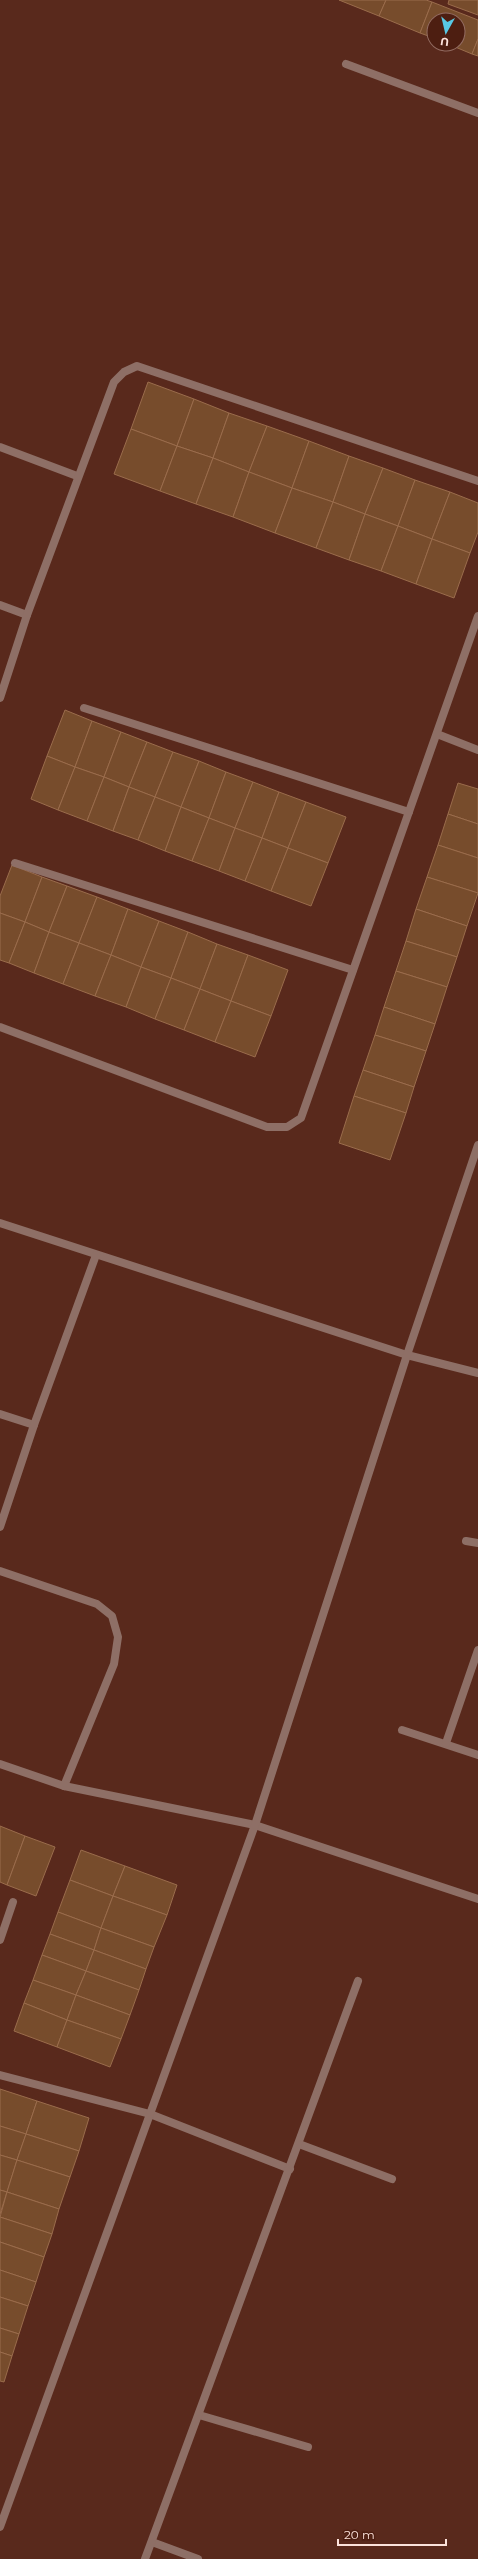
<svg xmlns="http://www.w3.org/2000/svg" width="478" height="2559" viewBox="0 0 478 2559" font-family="Montserrat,sans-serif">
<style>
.building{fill:#774c2c;stroke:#9a6c4c}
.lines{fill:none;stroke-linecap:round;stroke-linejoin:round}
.street{stroke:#8e6f66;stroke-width:8}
</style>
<rect width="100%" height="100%" fill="#59291c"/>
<g class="building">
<polygon points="339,0 386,0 379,16"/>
<polygon points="386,0 426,0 432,2 420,33 379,16"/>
<polygon points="449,0 478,0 478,15 448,4"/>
<polygon points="432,2 478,20 478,39 472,54 448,44 458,44 458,20 434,20 434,38 420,33"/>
<polygon points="478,39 478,56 472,54"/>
<polygon points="148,382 194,399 177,446 131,429"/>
<polygon points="194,399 229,413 213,458 177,446"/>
<polygon points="229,413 267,426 249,472 213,458"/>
<polygon points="267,426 309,441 292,488 249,472"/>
<polygon points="131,429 177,446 160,491 114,474"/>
<polygon points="309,441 349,456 333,502 292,488"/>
<polygon points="177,446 213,458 196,504 160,491"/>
<polygon points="349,456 383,468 365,514 333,502"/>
<polygon points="213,458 249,472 233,517 196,504"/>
<polygon points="383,468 415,480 398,526 365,514"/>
<polygon points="249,472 292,488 275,533 233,517"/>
<polygon points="415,480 450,492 432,539 398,526"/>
<polygon points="292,488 333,502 316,548 275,533"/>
<polygon points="450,492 478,503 478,532 470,553 432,539"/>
<polygon points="333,502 365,514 349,560 316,548"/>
<polygon points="365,514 398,526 381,571 349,560"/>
<polygon points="398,526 432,539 416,584 381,571"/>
<polygon points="432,539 470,553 454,598 416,584"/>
<polygon points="65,710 92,721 75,767 47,756"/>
<polygon points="92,721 121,732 104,777 75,767"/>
<polygon points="121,732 147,742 129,787 104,777"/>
<polygon points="147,742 173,752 155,797 129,787"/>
<polygon points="173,752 199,761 181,807 155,797"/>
<polygon points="47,756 75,767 58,810 31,799"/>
<polygon points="199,761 226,772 209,818 181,807"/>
<polygon points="75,767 104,777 87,821 58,810"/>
<polygon points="226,772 253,782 235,828 209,818"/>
<polygon points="104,777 129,787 113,831 87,821"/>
<polygon points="253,782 279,792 262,838 235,828"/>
<polygon points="458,783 478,789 478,824 448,814"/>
<polygon points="129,787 155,797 138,840 113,831"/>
<polygon points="279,792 306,802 288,848 262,838"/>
<polygon points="155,797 181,807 165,851 138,840"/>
<polygon points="306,802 346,817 328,863 288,848"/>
<polygon points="181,807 209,818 192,861 165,851"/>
<polygon points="448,814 478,824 478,858 438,845"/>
<polygon points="209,818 235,828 219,871 192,861"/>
<polygon points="235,828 262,838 245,881 219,871"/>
<polygon points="262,838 288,848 271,891 245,881"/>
<polygon points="438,845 478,858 478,893 427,877"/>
<polygon points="288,848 328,863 311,906 271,891"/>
<polygon points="12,865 42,877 25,922 0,913 0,896"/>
<polygon points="42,877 67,886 49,932 25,922"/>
<polygon points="427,877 478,893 467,926 416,909"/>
<polygon points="67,886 97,897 79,943 49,932"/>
<polygon points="97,897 128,909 111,955 79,943"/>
<polygon points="128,909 159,921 141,967 111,955"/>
<polygon points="416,909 467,926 457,957 406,941"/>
<polygon points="0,913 25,922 9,963 0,960"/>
<polygon points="159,921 188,932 171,978 141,967"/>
<polygon points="25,922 49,932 34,973 9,963"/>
<polygon points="49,932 79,943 63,984 34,973"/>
<polygon points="188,932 217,944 200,989 171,978"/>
<polygon points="406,941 457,957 447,987 396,971"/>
<polygon points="79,943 111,955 95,996 63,984"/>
<polygon points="217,944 248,955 231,1001 200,989"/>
<polygon points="111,955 141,967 126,1007 95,996"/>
<polygon points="248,955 288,970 271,1016 231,1001"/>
<polygon points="141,967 171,978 155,1019 126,1007"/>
<polygon points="396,971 447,987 435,1024 384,1007"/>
<polygon points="171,978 200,989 184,1030 155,1019"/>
<polygon points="200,989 231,1001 215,1042 184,1030"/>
<polygon points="231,1001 271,1016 255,1057 215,1042"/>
<polygon points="384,1007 435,1024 426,1051 375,1035"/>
<polygon points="375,1035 426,1051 414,1087 363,1070"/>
<polygon points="363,1070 414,1087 406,1113 354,1096"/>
<polygon points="354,1096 406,1113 390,1160 339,1143"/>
<polygon points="0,1826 25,1836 7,1885 0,1882"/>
<polygon points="25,1836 55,1847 36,1896 7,1885"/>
<polygon points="81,1850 125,1866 113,1896 70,1880"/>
<polygon points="125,1866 177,1885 167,1915 113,1896"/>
<polygon points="70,1880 113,1896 101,1928 58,1912"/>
<polygon points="113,1896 167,1915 154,1947 101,1928"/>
<polygon points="58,1912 101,1928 94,1950 50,1934"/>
<polygon points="101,1928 154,1947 146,1969 94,1950"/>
<polygon points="50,1934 94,1950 86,1971 42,1955"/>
<polygon points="94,1950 146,1969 139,1990 86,1971"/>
<polygon points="42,1955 86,1971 76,1995 33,1980"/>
<polygon points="86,1971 139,1990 130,2015 76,1995"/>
<polygon points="33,1980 76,1995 67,2020 24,2003"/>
<polygon points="76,1995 130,2015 121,2039 67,2020"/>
<polygon points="24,2003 67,2020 57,2047 14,2031"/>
<polygon points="67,2020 121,2039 110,2067 57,2047"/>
<polygon points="0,2089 37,2101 26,2134 0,2126"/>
<polygon points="37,2101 89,2118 79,2151 26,2134"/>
<polygon points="0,2126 26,2134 17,2160 0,2155"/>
<polygon points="26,2134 79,2151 70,2177 17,2160"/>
<polygon points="0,2155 17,2160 7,2192 0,2190"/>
<polygon points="17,2160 70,2177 59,2209 7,2192"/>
<polygon points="0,2190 7,2192 0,2214"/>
<polygon points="7,2192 59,2209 52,2234 0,2217"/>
<polygon points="0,2217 52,2234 44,2257 0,2242"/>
<polygon points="0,2242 44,2257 36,2282 0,2270"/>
<polygon points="0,2270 36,2282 28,2306 0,2297"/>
<polygon points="0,2297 28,2306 19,2334 0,2328"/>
<polygon points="0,2328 19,2334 12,2356 0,2352"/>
<polygon points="0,2352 12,2356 4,2382 0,2381"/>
</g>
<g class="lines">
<g class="street">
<polyline points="346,64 478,113"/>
<polyline points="0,447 77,476"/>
<polyline points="0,605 27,615"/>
<polyline points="0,698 27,615 114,382 124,372 137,366 478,481"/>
<polyline points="84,708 409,812"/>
<polyline points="437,734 478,750"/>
<polyline points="15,863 353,970"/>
<polyline points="0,1027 267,1127 287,1127 301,1118 478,616"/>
<polyline points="0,1223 407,1355 478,1373"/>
<polyline points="0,1414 34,1425"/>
<polyline points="0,1527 34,1425 96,1255"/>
<polyline points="466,1541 478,1543"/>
<polyline points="0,1571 97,1604 112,1616 118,1637 114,1664 64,1786"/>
<polyline points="402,1730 478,1755"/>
<polyline points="446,1743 478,1650"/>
<polyline points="0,1764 64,1786 255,1825 478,1899"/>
<polyline points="0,1940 13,1902"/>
<polyline points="0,2075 150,2114 290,2169"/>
<polyline points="299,2144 392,2179"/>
<polyline points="199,2415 308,2447"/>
<polyline points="0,2527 255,1825 407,1355 478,1145"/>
<polyline points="152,2542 198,2559"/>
<polyline points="145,2559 358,1981"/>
</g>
</g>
<g transform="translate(446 32) rotate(188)"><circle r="19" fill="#4d1e11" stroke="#936c62"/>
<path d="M0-3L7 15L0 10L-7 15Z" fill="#58c8e4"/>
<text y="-6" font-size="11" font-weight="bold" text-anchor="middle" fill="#fce2db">U</text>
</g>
<path d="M338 2539v6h108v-6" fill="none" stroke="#fce2db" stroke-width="2"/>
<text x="344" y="2539" font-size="12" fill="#fce2db" stroke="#4d1e11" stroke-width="3" paint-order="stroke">20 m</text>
</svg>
